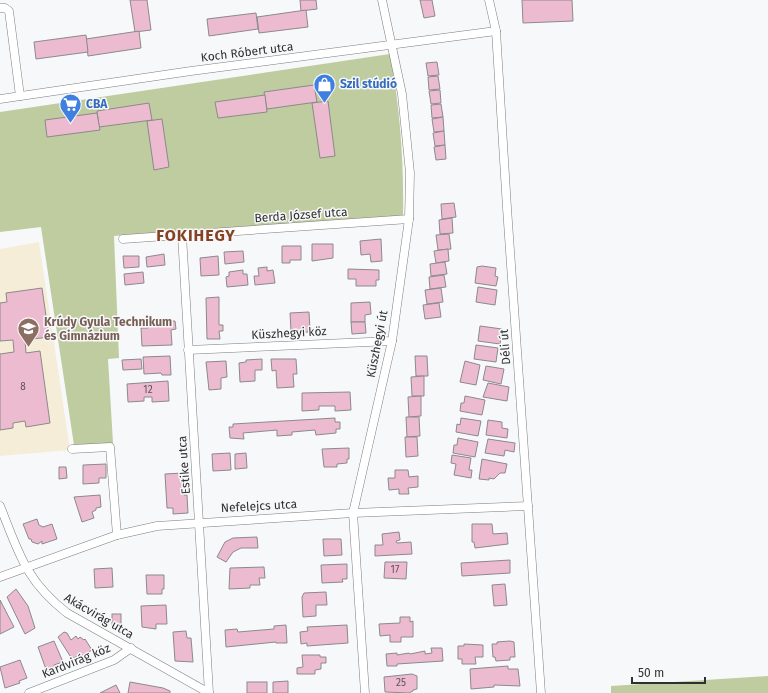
<svg xmlns="http://www.w3.org/2000/svg" width="768" height="693" viewBox="0 0 768 693" font-family="'Fira Sans',sans-serif">
<style>
.education{fill:#f6edd8}
.green{fill:#becc9f}
.building{fill:#edbbd0;stroke:#8b8a8a}
.lines{fill:none;stroke-linecap:round;stroke-linejoin:round}
.street-casing{stroke:#7c7d7e;stroke-width:9}
.street{stroke:#fff;stroke-width:8}
.labels{text-anchor:middle;dominant-baseline:central;stroke-width:3;stroke-linejoin:round;paint-order:stroke}
.number-label{font-size:10px;fill:#5f5359}
.street-label{font-size:12px;fill:#303031;stroke:#f7f8f9}
.shop-label{font-size:12px;font-weight:bold;fill:#366cbe;stroke:#f7f8f9;text-anchor:start}
.education-label{font-size:12px;font-weight:bold;fill:#785e54;stroke:#f7f8f9;text-anchor:start}
.district-label{font-size:16px;font-weight:bold;letter-spacing:1px;fill:#854324;stroke:#f7f8f9}
</style>
<rect width="100%" height="100%" fill="#f7f8f9"/>
<polygon class="education" points="39,242 70,450 0,456 0,249"/>
<g class="green">
<path d="M390,54C400,108 404,161 403,216L114,236L119,358L108,359L113,443L74,445L41,227L0,232V112Z"/>
<polygon points="768,676 768,693 611,693 611,686"/>
</g>
<g class="building">
<polygon points="130,0 147,0 151,30 135,32"/>
<polygon points="300,0 316,0 317,9 301,11"/>
<polygon points="420,0 432,0 435,16 424,18"/>
<polygon points="522,0 572,0 573,21 523,23"/>
<polygon points="306,10 308,27 259,33 257,17"/>
<polygon points="256,13 258,29 209,36 207,19"/>
<polygon points="139,31 141,48 88,56 86,39"/>
<polygon points="86,35 88,52 36,59 34,42"/>
<polygon points="437,62 439,75 428,76 426,63"/>
<polygon points="438,76 440,89 429,90 428,77"/>
<polygon points="314,85 317,102 267,109 264,92"/>
<polygon points="440,90 441,103 431,104 429,91"/>
<polygon points="265,95 267,112 218,118 215,102"/>
<polygon points="328,101 335,156 320,158 312,103"/>
<polygon points="149,103 152,120 99,127 97,111"/>
<polygon points="441,104 443,117 432,118 431,105"/>
<polygon points="97,113 100,130 47,137 45,120"/>
<polygon points="443,117 444,131 434,132 432,119"/>
<polygon points="162,119 169,167 154,170 147,121"/>
<polygon points="444,131 445,145 435,146 433,133"/>
<polygon points="445,145 446,159 436,160 434,147"/>
<polygon points="454,203 456,217 442,219 441,204"/>
<polygon points="452,218 453,233 440,234 439,220"/>
<polygon points="449,234 451,249 438,250 436,235"/>
<polygon points="381,239 382,261 371,262 370,254 361,255 360,241"/>
<polygon points="312,244 333,244 333,258 312,261"/>
<polygon points="282,246 301,246 301,260 290,260 290,263 282,263"/>
<polygon points="448,249 449,261 436,263 434,251"/>
<polygon points="243,251 244,262 225,264 224,252"/>
<polygon points="164,254 165,265 147,267 146,257"/>
<polygon points="123,256 139,256 139,267 124,268"/>
<polygon points="218,256 219,275 201,276 200,258"/>
<polygon points="445,262 447,274 431,276 430,264"/>
<polygon points="482,266 496,268 495,276 498,277 496,286 475,283 477,267"/>
<polygon points="267,267 267,271 273,270 275,283 255,285 254,276 259,276 258,268"/>
<polygon points="348,269 379,270 379,280 376,280 376,286 356,286 356,279 348,279"/>
<polygon points="243,270 243,274 247,274 248,285 227,287 226,277 229,276 229,272"/>
<polygon points="143,272 144,283 125,285 124,274"/>
<polygon points="444,275 446,287 430,289 429,277"/>
<polygon points="478,287 497,290 495,305 476,302"/>
<polygon points="42,288 49,337 25,340 26,353 40,351 50,423 26,427 25,421 13,423 13,428 0,430 0,354 14,352 13,340 0,341 0,303 7,302 6,293"/>
<polygon points="441,288 443,302 427,304 425,290"/>
<polygon points="219,297 219,325 223,325 223,331 219,331 220,339 207,339 206,298"/>
<polygon points="370,302 371,314 365,315 365,322 351,322 351,303"/>
<polygon points="439,303 441,317 425,319 423,305"/>
<polygon points="309,312 310,330 308,330 308,332 293,333 293,331 291,331 290,313"/>
<polygon points="175,321 176,329 171,330 172,345 142,346 141,328 148,328 148,322"/>
<polygon points="351,322 365,322 366,333 352,334"/>
<polygon points="480,326 502,329 500,344 478,341"/>
<polygon points="476,345 498,348 496,362 474,359"/>
<polygon points="170,356 171,375 162,375 161,373 144,374 143,357"/>
<polygon points="415,356 427,356 428,376 416,376"/>
<polygon points="141,359 142,369 123,370 122,360"/>
<polygon points="262,359 262,370 255,370 255,381 240,382 239,363 246,362 246,360"/>
<polygon points="271,359 296,359 297,374 293,374 294,387 277,388 276,370 272,371"/>
<polygon points="226,361 227,377 221,378 221,389 209,390 206,362"/>
<polygon points="465,361 480,365 476,385 460,382"/>
<polygon points="486,366 504,369 501,384 483,380"/>
<polygon points="424,376 424,396 412,396 411,377"/>
<polygon points="168,381 169,401 152,402 152,397 144,397 144,401 128,402 127,384"/>
<polygon points="488,383 509,387 507,401 483,397"/>
<polygon points="350,392 351,410 335,411 335,406 319,406 319,410 302,411 302,393"/>
<polygon points="421,396 421,416 409,417 408,397"/>
<polygon points="465,396 485,400 482,415 460,411 461,403 464,403"/>
<polygon points="406,417 419,417 420,436 407,437"/>
<polygon points="335,418 335,422 340,422 340,429 336,429 336,433 316,435 315,430 292,432 292,435 277,436 277,430 243,433 244,439 230,438 229,427 233,427 233,424"/>
<polygon points="461,418 481,421 478,436 456,432 457,424 460,425"/>
<polygon points="488,420 502,422 502,428 508,429 507,438 486,435"/>
<polygon points="405,437 417,437 418,456 406,457"/>
<polygon points="458,438 478,442 475,457 453,453 454,445 457,445"/>
<polygon points="488,439 515,443 514,452 505,450 504,456 485,453"/>
<polygon points="349,448 349,459 347,459 347,463 337,464 337,467 324,467 322,449"/>
<polygon points="230,453 231,470 213,471 212,454"/>
<polygon points="246,453 247,468 235,469 235,454"/>
<polygon points="452,455 471,458 469,470 472,470 471,478 454,475 456,464 451,463"/>
<polygon points="482,459 507,464 505,473 500,473 494,479 489,478 489,480 479,479"/>
<polygon points="106,464 106,478 99,478 99,483 83,484 83,465"/>
<polygon points="59,467 66,467 67,478 59,479"/>
<polygon points="395,470 408,470 409,477 418,476 418,487 408,488 409,494 399,494 399,489 389,490 388,478 395,478"/>
<polygon points="182,473 184,495 187,495 188,513 173,514 173,508 167,508 165,474"/>
<polygon points="100,495 101,507 96,508 96,510 92,512 94,518 82,522 74,497"/>
<polygon points="37,519 39,525 43,527 52,524 57,539 42,544 42,541 38,544 32,542 31,539 29,539 23,524"/>
<polygon points="472,524 492,524 493,534 507,533 508,544 475,548 474,542 472,542"/>
<polygon points="399,532 400,540 396,541 397,543 411,542 412,554 375,556 375,545 383,545 382,534"/>
<polygon points="257,537 258,548 241,548 233,552 226,562 217,557 225,542 233,538"/>
<polygon points="323,539 341,539 342,555 324,556"/>
<polygon points="510,560 510,573 462,576 461,563"/>
<polygon points="385,562 407,562 406,579 384,578"/>
<polygon points="347,564 347,579 342,579 343,582 322,583 321,565"/>
<polygon points="264,567 265,578 259,578 260,585 250,585 250,588 229,589 230,568"/>
<polygon points="112,568 113,587 95,588 94,569"/>
<polygon points="146,575 164,575 164,589 162,589 162,594 147,594"/>
<polygon points="505,584 507,605 494,606 492,585"/>
<polygon points="16,589 28,606 35,628 25,634 7,597"/>
<polygon points="326,592 327,605 316,605 316,616 303,617 302,597 304,593"/>
<polygon points="0,600 14,627 0,634"/>
<polygon points="166,605 167,624 156,624 156,629 142,627 141,606"/>
<rect x="112" y="614" width="9" height="12"/>
<polygon points="400,617 410,617 410,622 413,621 413,637 401,637 401,642 390,642 390,635 380,636 379,624 400,623"/>
<polygon points="286,625 287,643 276,643 276,642 226,647 225,630 237,629 238,632 274,629 274,626"/>
<polygon points="347,625 348,643 307,646 307,643 301,644 300,632 308,631 307,627"/>
<polygon points="186,631 187,638 191,638 193,662 175,661 173,632"/>
<polygon points="64,632 67,633 71,640 76,636 78,639 80,637 84,640 85,639 92,650 81,657 79,655 72,659 58,637"/>
<polygon points="54,641 63,662 54,665 55,669 47,672 38,647"/>
<polygon points="510,641 514,642 515,657 510,657 510,660 496,661 495,657 493,657 492,644 497,644 497,642"/>
<polygon points="464,644 483,645 483,657 475,657 476,664 462,664 462,659 458,659 458,646 464,646"/>
<polygon points="431,648 442,648 443,661 397,664 397,666 387,666 386,654 397,653 397,655 409,653 410,654 425,651 425,654 432,653"/>
<polygon points="302,655 320,655 320,657 326,657 326,663 321,663 321,669 315,670 315,674 297,674 297,668 303,667"/>
<polygon points="20,660 27,678 19,681 20,683 5,688 0,667"/>
<polygon points="508,666 508,669 518,669 520,686 494,685 494,687 471,689 470,669"/>
<polygon points="412,674 417,676 417,689 413,690 413,691 409,693 385,692 384,677"/>
<polygon points="288,681 288,693 273,693 273,682"/>
<polygon points="130,682 163,688 170,691 170,693 128,693"/>
<rect x="247" y="682" width="20" height="11"/>
<polygon points="116,685 120,693 100,693"/>
</g>
<g class="lines">
<defs>
<g id="street">
<polyline points="489,0 496,31 507,208 541,693"/>
<polyline points="0,8 5,8 9,11 20,96"/>
<polyline points="0,99 191,71 496,31"/>
<polyline points="182,235 209,693"/>
<polyline points="123,239 409,219"/>
<polyline points="188,350 392,341"/>
<polyline points="72,449 110,447 117,535"/>
<path d="M0,506C19,553 25,580 67,613L209,693"/>
<polyline points="0,577 117,535 157,526 353,513 528,506"/>
<polyline points="29,693 114,660 131,648"/>
<polyline points="365,693 353,513 392,341 409,219 410,173 402,94 382,0"/>
</g>
</defs>
<use href="#street" class="street-casing"/>
<use href="#street" class="street"/>
</g>
<defs>
<symbol id="shop-pin" viewBox="-11 -11 22 30"><path d="M0 17L-7.5 6A9.5 9.5 0 1 1 7.5 6Z" fill="#3f7fe0" stroke="#f7f8f9"/><path d="M-5-2.5h2.3a2.7 3.5 0 0 1 5.4 0H5L5.5 6h-11ZM-1.5-2.5h3a1.5 2.3 0 0 0-3 0Z" fill="#fff"/></symbol>
<symbol id="supermarket-pin" viewBox="-11 -11 22 30"><path d="M0 17L-7.5 6A9.5 9.5 0 1 1 7.5 6Z" fill="#3f7fe0" stroke="#f7f8f9"/><path d="M-6-5.5h2.5l.6 2H6L4.5 2H-2.5L-4.4-4H-6ZM-1.5 3.2a1.3 1.3 0 1 0 .1 0ZM3 3.2a1.3 1.3 0 1 0 .1 0Z" fill="#fff"/></symbol>
<symbol id="school-pin" viewBox="-11 -11 22 30"><path d="M0 17L-7.5 6A9.5 9.5 0 1 1 7.5 6Z" fill="#8d6e63" stroke="#f7f8f9"/><path d="M0-5L7-2L0 1L-7-2ZM-4 1L0 2.5L4 1V4Q0 6-4 4Z" fill="#fff"/></symbol>
</defs>
<g fill-rule="evenodd">
<use href="#shop-pin" x="312" y="72" width="25" height="34"/>
<use href="#supermarket-pin" x="58" y="92" width="25" height="34"/>
<use href="#school-pin" x="16" y="316" width="25" height="34"/>
</g>
<g class="labels">
<g class="number-label">
<text x="23" y="387">8</text>
<text x="148" y="390">12</text>
<text x="395" y="570">17</text>
<text x="401" y="683">25</text>
</g>
<g class="street-label">
<text transform="translate(247 52) rotate(-7)">Koch Róbert utca</text>
<text transform="translate(301 215) rotate(-4)">Berda József utca</text>
<text transform="translate(289 333) rotate(-3)">Küszhegyi köz</text>
<text transform="translate(377 344) rotate(-79)">Küszhegyi út</text>
<text transform="translate(505 347) rotate(-94)">Déli út</text>
<text transform="translate(184 465) rotate(-94)">Estike utca</text>
<text transform="translate(259 506) rotate(-3)">Nefelejcs utca</text>
<text transform="translate(99 616) rotate(30)">Akácvirág utca</text>
<text transform="translate(76 661) rotate(-22)">Kardvirág köz</text>
</g>
<g class="shop-label">
<text x="340" y="84">Szil stúdió</text>
<text x="86" y="104">CBA</text>
</g>
<g class="education-label">
<text x="44" y="322">Krúdy Gyula Technikum<tspan x="44" dy="14">és Gimnázium</tspan></text>
</g>
<g class="district-label">
<text x="196" y="235">FOKIHEGY</text>
</g>
</g>
<path d="M632 677v6h73v-6" fill="none" stroke="#303031" stroke-width="2"/>
<text x="638" y="677" font-size="12" fill="#303031" stroke="#f7f8f9" stroke-width="3" paint-order="stroke">50 m</text>
</svg>
